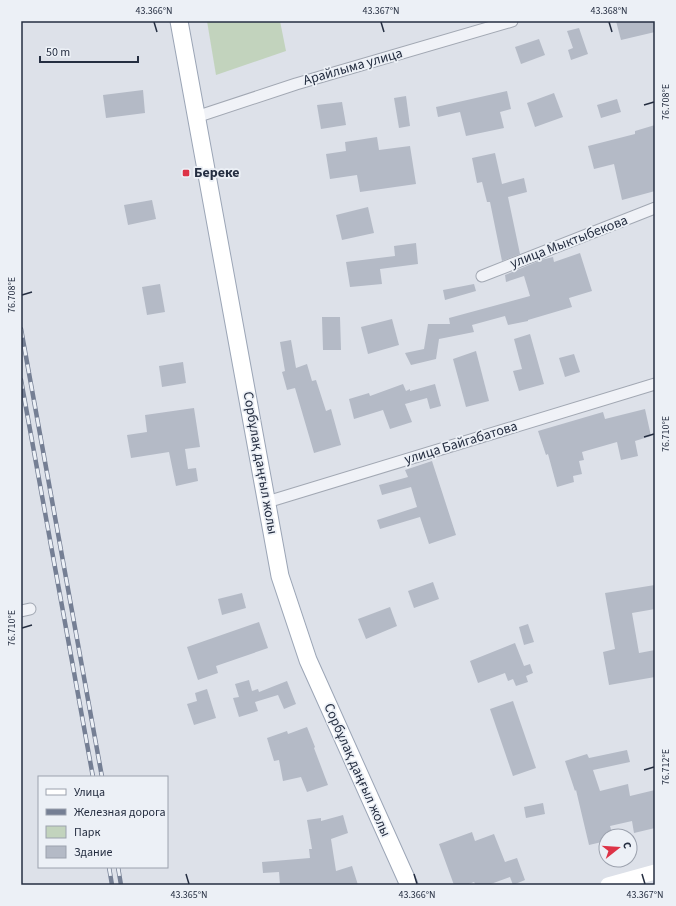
<svg xmlns="http://www.w3.org/2000/svg" width="676" height="906" viewBox="0 0 676 906" font-family="'Source Sans 3',sans-serif">
<style>
.green{fill:#c2d3bd}
.building{fill:#b4bac6}
.lines{fill:none;stroke-linecap:round;stroke-linejoin:round}
.street-casing{stroke:#a2a8b3;stroke-width:13}
.primary-casing{stroke:#9ba5b6;stroke-width:19}
.street{stroke:#f0f2f7;stroke-width:11}
.secondary{stroke:#fff;stroke-width:15}
.primary{stroke:#fff;stroke-width:17}
.rail-casing{stroke:#757f94;stroke-width:4.5}
.rail{stroke:#ecf0f6;stroke-width:3;stroke-dasharray:9;stroke-linecap:butt}
.ticks{fill:none;stroke:#252e41;stroke-width:1.5}
.poi-dot{fill:#dd3347;stroke:#ecf0f6;stroke-width:1.5}
.labels{text-anchor:middle;dominant-baseline:central;stroke-width:3.5;stroke-linejoin:round;paint-order:stroke}
.street-label{font-size:14px;fill:#252e41;stroke:#ecf0f6}
.poi-label{font-size:14px;font-weight:bold;fill:#252e41;stroke:#ecf0f6;text-anchor:start}
.neatline{fill:none;stroke:#252e41;stroke-width:1.5}
.ticks-label{font-size:10px;text-anchor:middle;fill:#252e41}
</style>
<rect width="100%" height="100%" fill="#dde1e9"/>
<polygon class="green" points="207,21 280,21 286,51 216,75"/>
<g class="building">
<polygon points="616,21 655,21 655,32 621,40"/>
<polygon points="579,28 588,54 571,60 568,50 573,48 567,31"/>
<polygon points="539,39 545,55 521,64 515,47"/>
<polygon points="143,90 145,113 106,118 103,95"/>
<polygon points="507,91 511,109 500,112 504,128 466,136 460,112 438,117 436,107"/>
<polygon points="554,93 563,117 535,127 527,103"/>
<polygon points="406,96 410,126 399,128 394,98"/>
<polygon points="617,99 621,112 601,118 597,105"/>
<polygon points="342,102 346,125 321,129 317,105"/>
<polygon points="655,125 655,191 622,200 614,164 594,169 588,146 635,134 635,131"/>
<polygon points="377,137 379,150 410,146 416,184 360,192 357,175 330,179 326,154 346,151 345,142"/>
<polygon points="495,153 502,184 524,178 527,192 508,197 520,254 502,261 490,202 487,202 482,182 477,183 472,158"/>
<polygon points="152,200 156,219 128,225 124,205"/>
<polygon points="368,207 374,233 342,240 336,215"/>
<polygon points="416,243 418,264 380,269 382,284 350,287 346,262 395,256 394,246"/>
<polygon points="580,253 592,291 569,298 572,307 528,320 528,321 508,325 505,316 472,325 474,332 439,339 436,359 411,365 405,353 424,349 428,324 450,324 449,318 530,296 524,276 506,282 505,275 541,260 553,257 554,262"/>
<polygon points="160,284 165,312 147,315 142,287"/>
<polygon points="474,284 476,291 445,300 443,290"/>
<polygon points="322,317 340,317 341,350 323,350"/>
<polygon points="392,319 399,345 368,354 361,327"/>
<polygon points="530,334 544,384 519,391 513,371 522,369 514,339"/>
<polygon points="291,340 296,368 307,364 312,381 316,380 326,411 331,409 341,445 314,453 295,388 287,390 282,372 285,371 280,342"/>
<polygon points="476,351 489,401 466,407 453,359"/>
<polygon points="574,354 580,372 565,377 559,358"/>
<polygon points="183,362 186,383 162,387 159,366"/>
<polygon points="403,384 406,391 410,389 410,391 435,384 441,406 430,409 427,398 405,404 412,422 390,429 383,410 354,419 349,399 369,393 370,396"/>
<polygon points="194,408 200,447 185,449 188,469 196,468 198,481 176,486 169,452 131,458 127,435 147,432 145,415"/>
<polygon points="645,409 651,436 635,441 638,456 621,460 617,442 582,452 584,460 579,461 582,474 573,476 574,482 557,487 548,454 546,455 538,431 603,412 605,419"/>
<polygon points="432,461 456,535 429,544 420,517 380,529 377,520 417,507 411,487 382,495 379,485 408,477 405,470"/>
<polygon points="433,582 439,599 414,608 408,591"/>
<polygon points="655,585 655,609 632,613 639,653 655,650 655,677 609,685 603,652 615,649 605,593"/>
<polygon points="242,593 246,608 222,615 218,599"/>
<polygon points="390,607 397,626 366,639 358,619"/>
<polygon points="259,622 268,648 216,666 218,673 198,680 187,647"/>
<polygon points="528,624 534,642 524,645 519,627"/>
<polygon points="515,643 524,666 530,664 533,673 526,676 528,682 516,686 513,679 508,681 505,673 478,683 470,661"/>
<polygon points="249,680 252,691 258,689 259,692 287,681 296,704 284,709 278,695 255,702 258,711 239,717 233,698 239,697 235,684"/>
<polygon points="207,689 216,718 194,725 187,704 197,701 195,693"/>
<polygon points="513,701 536,768 513,776 490,709"/>
<polygon points="307,727 315,747 314,748 328,785 307,792 301,777 283,781 279,760 274,761 267,738 287,731 288,734"/>
<polygon points="627,750 630,762 593,770 600,791 628,784 630,796 655,790 655,828 634,833 632,821 610,826 613,836 606,836 606,841 589,845 576,790 575,791 565,761 587,754 589,758"/>
<polygon points="543,803 545,814 526,818 524,807"/>
<polygon points="343,815 348,833 331,839 336,871 352,866 358,885 280,885 279,872 263,873 262,862 310,858 309,849 312,849 307,820 321,818 321,821"/>
<polygon points="472,832 475,841 494,834 505,862 517,858 525,880 513,885 510,877 488,885 476,885 474,882 466,885 454,885 439,844"/>
</g>
<g class="lines">
<defs>
<g id="street">
<polyline points="196,117 296,84 512,21"/>
<polyline points="482,276 655,208"/>
<polyline points="267,502 655,384"/>
<polyline points="21,611 30,609"/>
</g>
<polyline id="primary" points="179,21 280,576 308,660 409,885"/>
</defs>
<use href="#street" class="street-casing"/>
<use href="#primary" class="primary-casing"/>
<use href="#street" class="street"/>
<polyline class="secondary" points="608,885 655,872"/>
<use href="#primary" class="primary"/>
<defs>
<g id="rail">
<polyline points="21,329 102,777"/>
<polyline points="21,380 93,777"/>
<polyline points="109,867 112,885"/>
<polyline points="118,867 121,885"/>
</g>
</defs>
<use href="#rail" class="rail-casing"/>
<use href="#rail" class="rail"/>
</g>
<path class="ticks" d="M154,22L157,32M381,22L384,32M609,22L612,32M644,105L654,102M22,295L32,292M644,437L654,434M22,628L32,625M644,770L654,767M186,874L189,884M414,874L417,884M642,874L645,884"/>
<rect class="poi-dot" x="182" y="169" width="8" height="8" rx="2"/>
<g class="labels">
<g class="street-label">
<text transform="translate(353 67) rotate(-16)">Арайлыма улица</text>
<text transform="translate(569 242) rotate(-21)">улица Мыктыбекова</text>
<text transform="translate(461 443) rotate(-17)">улица Байгабатова</text>
<text transform="translate(260 463) rotate(80)">Сорбұлақ даңғыл жолы</text>
<text transform="translate(357 770) rotate(66)">Сорбұлақ даңғыл жолы</text>
</g>
<g class="poi-label">
<text x="194" y="173">Береке</text>
</g>
</g>
<rect width="676" height="906" fill="none" stroke="#ecf0f6" stroke-width="44"/>
<rect x="38" y="776" width="130" height="92" fill="#ecf0f6" stroke="#9ca2ae"/>
<rect x="46" y="789" width="20" height="6" fill="#ffffff" stroke="#9ca2ae"/>
<text x="74" y="796" font-size="12" fill="#252e41">Улица</text>
<rect x="46" y="809" width="20" height="6" fill="#757f94" stroke="#9ca2ae"/>
<text x="74" y="816" font-size="12" fill="#252e41">Железная дорога</text>
<rect x="46" y="826" width="20" height="12" fill="#c2d3bd" stroke="#9ca2ae"/>
<text x="74" y="836" font-size="12" fill="#252e41">Парк</text>
<rect x="46" y="846" width="20" height="12" fill="#b4bac6" stroke="#9ca2ae"/>
<text x="74" y="856" font-size="12" fill="#252e41">Здание</text>
<g transform="translate(618 848) rotate(73)"><circle r="19" fill="#ecf0f6" stroke="#9ca2ae"/>
<path d="M0-3L7 15L0 10L-7 15Z" fill="#dd3347"/>
<text y="-6" font-size="11" font-weight="bold" text-anchor="middle" fill="#252e41">С</text>
</g>
<path d="M40 56v6h98v-6" fill="none" stroke="#252e41" stroke-width="2"/>
<text x="46" y="56" font-size="12" fill="#252e41" stroke="#ecf0f6" stroke-width="3" paint-order="stroke">50 m</text>
<rect x="22" y="22" width="632" height="862" class="neatline"/>
<g class="ticks-label">
<text x="154" y="14">43.366°N</text>
<text x="381" y="14">43.367°N</text>
<text x="609" y="14">43.368°N</text>
<text transform="translate(665 102) rotate(-90)" y="4">76.708°E</text>
<text transform="translate(11 295) rotate(-90)" y="4">76.708°E</text>
<text transform="translate(665 434) rotate(-90)" y="4">76.710°E</text>
<text transform="translate(11 628) rotate(-90)" y="4">76.710°E</text>
<text transform="translate(665 767) rotate(-90)" y="4">76.712°E</text>
<text x="189" y="898">43.365°N</text>
<text x="417" y="898">43.366°N</text>
<text x="645" y="898">43.367°N</text>
</g>
</svg>
